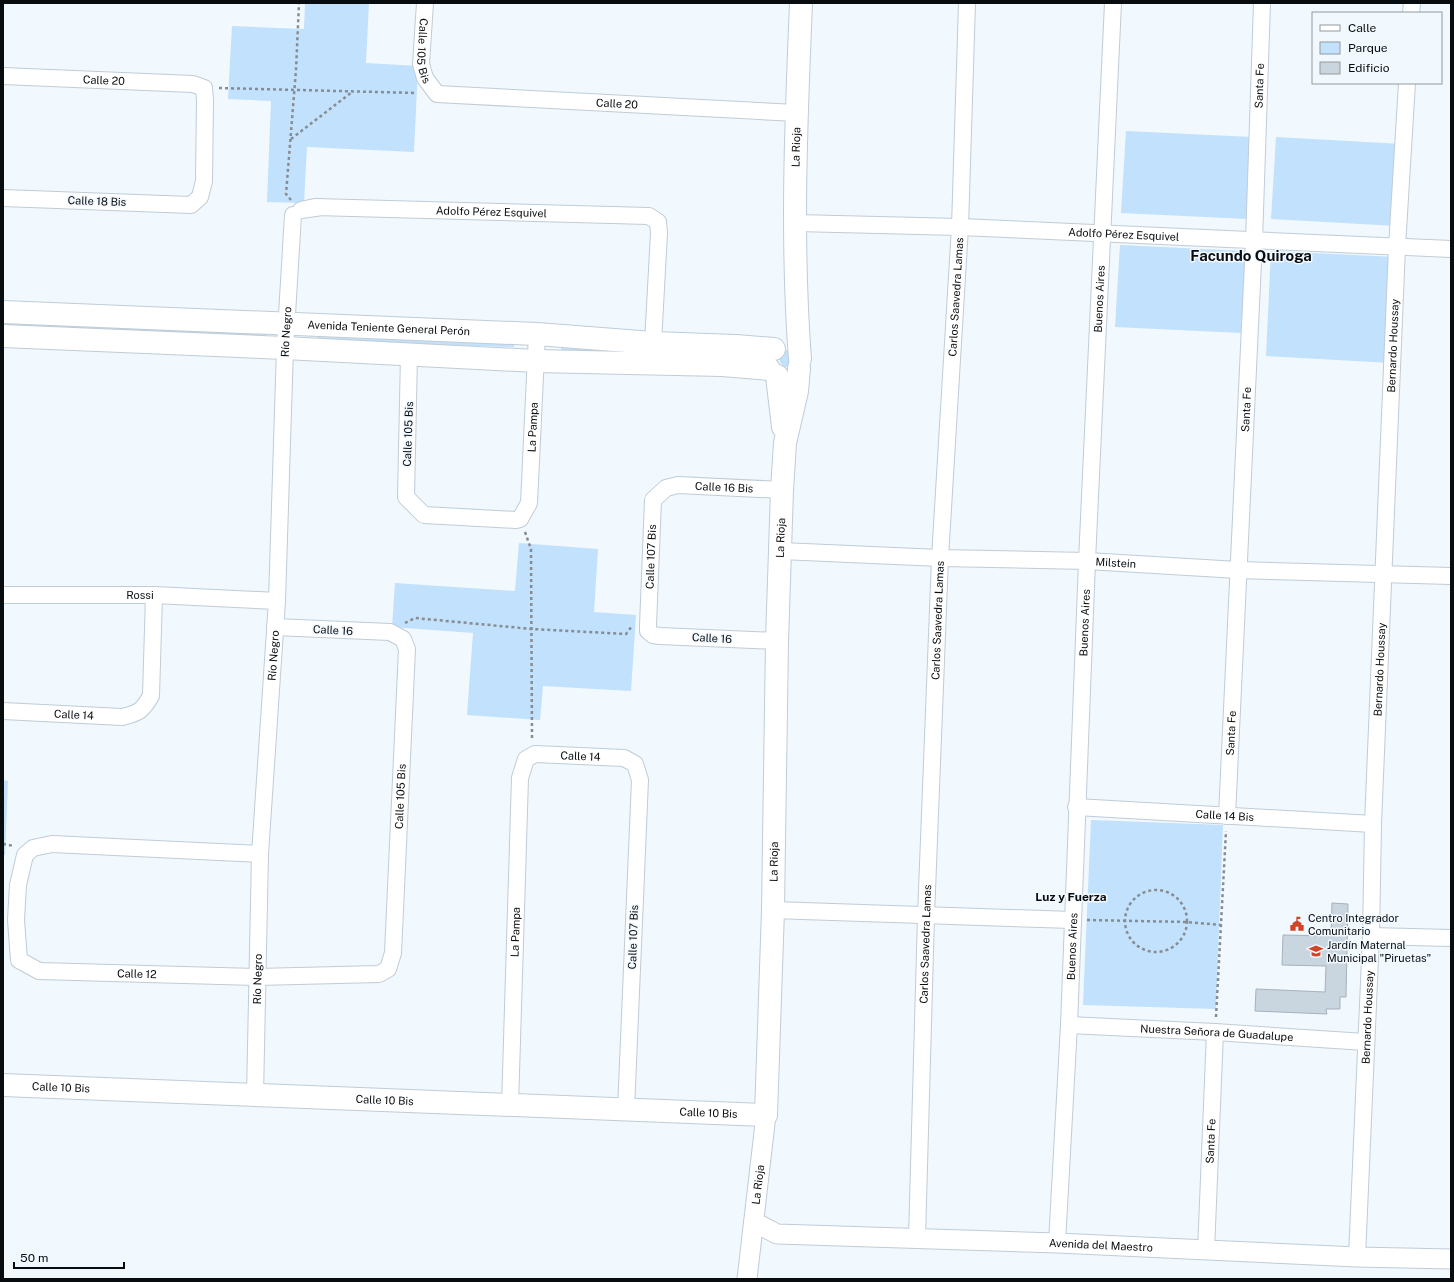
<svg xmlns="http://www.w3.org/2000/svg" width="1454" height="1282" viewBox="0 0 1454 1282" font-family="'Public Sans',sans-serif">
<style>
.green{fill:#c1e1fc}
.building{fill:#cad6df;stroke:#a6b1bb}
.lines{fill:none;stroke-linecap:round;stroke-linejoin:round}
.minor-casing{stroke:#c0ccd6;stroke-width:18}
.tertiary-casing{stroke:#c0ccd6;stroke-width:21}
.secondary-casing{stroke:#c0ccd6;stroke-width:24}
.path{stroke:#878c91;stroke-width:2.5;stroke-dasharray:3 3;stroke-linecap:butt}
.minor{stroke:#fff;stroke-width:16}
.tertiary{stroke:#fff;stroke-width:19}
.secondary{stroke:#fff;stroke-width:22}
.labels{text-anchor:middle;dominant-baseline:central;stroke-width:3;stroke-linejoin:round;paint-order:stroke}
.street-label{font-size:11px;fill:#090c0f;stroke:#f1f8fe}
.poi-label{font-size:11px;fill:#090c0f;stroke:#f1f8fe;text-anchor:start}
.neighbourhood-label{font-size:12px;font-weight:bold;fill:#090c0f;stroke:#f1f8fe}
.district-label{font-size:15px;font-weight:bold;fill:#090c0f;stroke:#f1f8fe}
</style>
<rect width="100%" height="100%" fill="#f1f8fe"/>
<g class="green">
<polygon points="305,3 369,3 366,63 418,66 414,152 307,147 304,203 267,202 271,101 228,99 232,26 304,29"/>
<polygon points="1126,131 1251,137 1247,219 1121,213"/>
<polygon points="1276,137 1402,144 1397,226 1271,219"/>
<polygon points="1120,245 1246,251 1241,333 1115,327"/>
<polygon points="1271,251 1396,257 1391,363 1266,356"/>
<polygon points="3,323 266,333 266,337 3,327"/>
<polygon points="317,337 514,343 514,347 317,341"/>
<polygon points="561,348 758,354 561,351"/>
<polygon points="786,350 790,351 791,365 784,368 780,362 779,356"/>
<polygon points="519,543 598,549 594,612 636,615 631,691 543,686 540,720 467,715 473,633 392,627 395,583 515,591"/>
<polygon points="3,780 8,781 5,855 3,855"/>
<polygon points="1091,820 1223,825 1216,1009 1083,1005"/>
</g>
<polygon class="building" points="1332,903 1348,904 1346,997 1340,997 1340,1009 1326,1009 1327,1014 1255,1011 1256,989 1325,992 1326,966 1282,965 1283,935 1331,936"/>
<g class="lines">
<defs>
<g id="minor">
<path id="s1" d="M425,3L421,64L425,78L437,94L796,113"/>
<polyline points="1411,13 1412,3"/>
<path id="s2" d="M3,76L193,84L204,88L205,100L204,181L200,197L191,205L3,198"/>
<path id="s3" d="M322,207L301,210L315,207L649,216L658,222L659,233L653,343"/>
<path id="s4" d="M796,223L960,227L1451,249"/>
<path id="s5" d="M409,355L406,497L424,515L516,520L520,519L529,503L537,334"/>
<path id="s6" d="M781,551L940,558L1087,561L1238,570L1451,576"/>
<path id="s7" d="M3,595H154L277,601"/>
<path id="s8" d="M777,641L660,636L653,635L648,631V626L653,500L666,488L678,485L782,490"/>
<path id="s9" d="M3,711L122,717C139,713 142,711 151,696L154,595"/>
<path id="s10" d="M1076,807L1373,824"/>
<path id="s11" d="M1227,816L1254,241L1262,3"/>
<path id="s12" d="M260,854L52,844L33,848L25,855L18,885L16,920L19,960L39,971L257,977L379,974L388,969L393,953L407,649L403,639L390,632L275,627"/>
<polyline points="773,910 1072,920"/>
<polyline points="1371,936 1451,938"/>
<path id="s13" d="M1069,1025L1215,1032L1365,1042"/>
<path id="s14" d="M255,1096L260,854L277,601L285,348L293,215"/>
<path id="s15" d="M510,1106L520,778L526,759L535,754L624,758L635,764L640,780L626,1110"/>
<path id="s16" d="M917,1238L926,916L940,558L960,227L967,3"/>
<path id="s17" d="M1057,1243L1069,1025L1087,561L1113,3"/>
<path id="s18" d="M1206,1251L1215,1032"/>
<path id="s19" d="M1357,1257L1371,936L1373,824L1397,247L1407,83"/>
</g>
<g id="tertiary">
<path id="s20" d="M754,1222L777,1234L1057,1243L1357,1257L1451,1259"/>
<path id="s21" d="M747,1279L766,1115"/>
</g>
<g id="secondary">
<path id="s22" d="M3,312L537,334L653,343L736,346L774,349"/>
<polyline points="3,336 285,348 536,361 722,365 769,369"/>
<path id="s23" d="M800,359C791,241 796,122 801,3"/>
<polyline points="777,376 783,427"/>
<path id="s24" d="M3,1085L766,1115L773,910L777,641L782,490L785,443L797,391L799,368"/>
</g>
</defs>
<use href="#minor" class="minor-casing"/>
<use href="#tertiary" class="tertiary-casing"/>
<use href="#secondary" class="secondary-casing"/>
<g class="path">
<polyline points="219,88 417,93"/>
<polyline points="291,139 352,92"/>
<polyline points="291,200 286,194 296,70 299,3"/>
<polyline points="525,532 531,549 532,740"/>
<polyline points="405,623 415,618 532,629 626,634 632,626"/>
<polyline points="3,844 14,846"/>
<circle cx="1156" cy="921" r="31"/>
<polyline points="1087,920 1187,922 1221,925"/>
<polyline points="1216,1017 1226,831"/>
</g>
<use href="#minor" class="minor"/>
<use href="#tertiary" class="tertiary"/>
<use href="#secondary" class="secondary"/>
</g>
<defs>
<symbol id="civic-bare" viewBox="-9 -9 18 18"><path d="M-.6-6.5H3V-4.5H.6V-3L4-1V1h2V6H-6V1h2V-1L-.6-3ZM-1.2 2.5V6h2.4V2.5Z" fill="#d04528" stroke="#f1f8fe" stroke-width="2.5" paint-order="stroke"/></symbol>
<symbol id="school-bare" viewBox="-9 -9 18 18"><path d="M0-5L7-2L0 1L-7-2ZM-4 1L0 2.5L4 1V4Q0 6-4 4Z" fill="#d04528" stroke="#f1f8fe" stroke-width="2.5" paint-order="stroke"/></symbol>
</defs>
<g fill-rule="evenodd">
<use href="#civic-bare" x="1287" y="914" width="20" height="20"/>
<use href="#school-bare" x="1306" y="941" width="20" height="20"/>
</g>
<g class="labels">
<g class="street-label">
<text stroke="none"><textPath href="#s1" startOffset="48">Calle 105 Bis</textPath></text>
<text stroke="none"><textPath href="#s2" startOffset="101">Calle 20</textPath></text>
<text stroke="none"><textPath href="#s11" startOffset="731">Santa Fe</textPath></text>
<text stroke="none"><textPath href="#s1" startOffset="276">Calle 20</textPath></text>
<text stroke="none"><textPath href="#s23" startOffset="212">La Rioja</textPath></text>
<text transform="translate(97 201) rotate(2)">Calle 18 Bis</text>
<text stroke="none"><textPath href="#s3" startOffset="212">Adolfo Pérez Esquivel</textPath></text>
<text stroke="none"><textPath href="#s4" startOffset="328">Adolfo Pérez Esquivel</textPath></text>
<text stroke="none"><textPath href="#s16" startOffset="942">Carlos Saavedra Lamas</textPath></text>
<text stroke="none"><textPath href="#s17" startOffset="945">Buenos Aires</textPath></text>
<text stroke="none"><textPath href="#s22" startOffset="386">Avenida Teniente General Perón</textPath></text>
<text stroke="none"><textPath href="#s14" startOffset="765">Río Negro</textPath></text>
<text stroke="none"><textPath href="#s19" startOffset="912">Bernardo Houssay</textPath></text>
<text stroke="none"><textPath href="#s11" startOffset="407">Santa Fe</textPath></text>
<text stroke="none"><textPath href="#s5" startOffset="358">La Pampa</textPath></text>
<text transform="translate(408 434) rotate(-88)">Calle 105 Bis</text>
<text stroke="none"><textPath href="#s8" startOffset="338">Calle 16 Bis</textPath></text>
<text stroke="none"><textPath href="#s24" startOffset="1341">La Rioja</textPath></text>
<text stroke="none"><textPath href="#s8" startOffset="205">Calle 107 Bis</textPath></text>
<text stroke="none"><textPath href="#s6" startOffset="335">Milstein</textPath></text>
<text stroke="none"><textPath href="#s7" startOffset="137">Rossi</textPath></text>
<text stroke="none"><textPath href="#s16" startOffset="618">Carlos Saavedra Lamas</textPath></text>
<text stroke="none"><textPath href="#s17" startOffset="621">Buenos Aires</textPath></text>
<text transform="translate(333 630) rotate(3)">Calle 16</text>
<text transform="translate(712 638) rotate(3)">Calle 16</text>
<text stroke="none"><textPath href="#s14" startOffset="441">Río Negro</textPath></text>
<text stroke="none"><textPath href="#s19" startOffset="588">Bernardo Houssay</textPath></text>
<text stroke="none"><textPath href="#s9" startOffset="71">Calle 14</textPath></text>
<text stroke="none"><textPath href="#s11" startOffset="83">Santa Fe</textPath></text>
<text stroke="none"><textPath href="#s15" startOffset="404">Calle 14</textPath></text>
<text stroke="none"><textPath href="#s12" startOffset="891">Calle 105 Bis</textPath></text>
<text stroke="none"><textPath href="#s10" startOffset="149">Calle 14 Bis</textPath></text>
<text stroke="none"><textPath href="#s24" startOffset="1017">La Rioja</textPath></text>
<text stroke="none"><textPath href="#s15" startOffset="174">La Pampa</textPath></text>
<text transform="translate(633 937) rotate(-88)">Calle 107 Bis</text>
<text stroke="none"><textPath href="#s16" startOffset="294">Carlos Saavedra Lamas</textPath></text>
<text stroke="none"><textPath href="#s17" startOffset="297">Buenos Aires</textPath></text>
<text stroke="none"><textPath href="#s12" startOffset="465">Calle 12</textPath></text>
<text stroke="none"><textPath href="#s14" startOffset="117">Río Negro</textPath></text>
<text stroke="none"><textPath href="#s19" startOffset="240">Bernardo Houssay</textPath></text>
<text stroke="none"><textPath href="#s13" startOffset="148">Nuestra Señora de Guadalupe</textPath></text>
<text stroke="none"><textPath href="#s24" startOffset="58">Calle 10 Bis</textPath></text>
<text stroke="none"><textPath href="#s24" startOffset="382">Calle 10 Bis</textPath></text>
<text stroke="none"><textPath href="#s24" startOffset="706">Calle 10 Bis</textPath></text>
<text stroke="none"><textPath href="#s18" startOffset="110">Santa Fe</textPath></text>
<text stroke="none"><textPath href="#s21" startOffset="95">La Rioja</textPath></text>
<text stroke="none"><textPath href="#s20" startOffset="350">Avenida del Maestro</textPath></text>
</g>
<g class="poi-label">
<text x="1308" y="918">Centro Integrador<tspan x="1308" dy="13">Comunitario</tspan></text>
<text x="1327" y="945">Jardín Maternal<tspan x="1327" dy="13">Municipal "Piruetas"</tspan></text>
</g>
<g class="neighbourhood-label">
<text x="1071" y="897">Luz y Fuerza</text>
</g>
<g class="district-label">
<text x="1251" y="255">Facundo Quiroga</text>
</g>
</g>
<rect width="1454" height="1282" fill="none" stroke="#090c0f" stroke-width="8"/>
<rect x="1312" y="12" width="130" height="72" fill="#f1f8fe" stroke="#949a9e"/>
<rect x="1320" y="25" width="20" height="6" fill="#ffffff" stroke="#949a9e"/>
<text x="1348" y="32" font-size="12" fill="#090c0f">Calle</text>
<rect x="1320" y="42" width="20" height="12" fill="#c1e1fc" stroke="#949a9e"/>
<text x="1348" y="52" font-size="12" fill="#090c0f">Parque</text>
<rect x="1320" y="62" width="20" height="12" fill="#cad6df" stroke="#949a9e"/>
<text x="1348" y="72" font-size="12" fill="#090c0f">Edificio</text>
<path d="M14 1262v6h110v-6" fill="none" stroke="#090c0f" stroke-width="2"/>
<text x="20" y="1262" font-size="12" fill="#090c0f" stroke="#f1f8fe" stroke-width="3" paint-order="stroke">50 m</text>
</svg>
